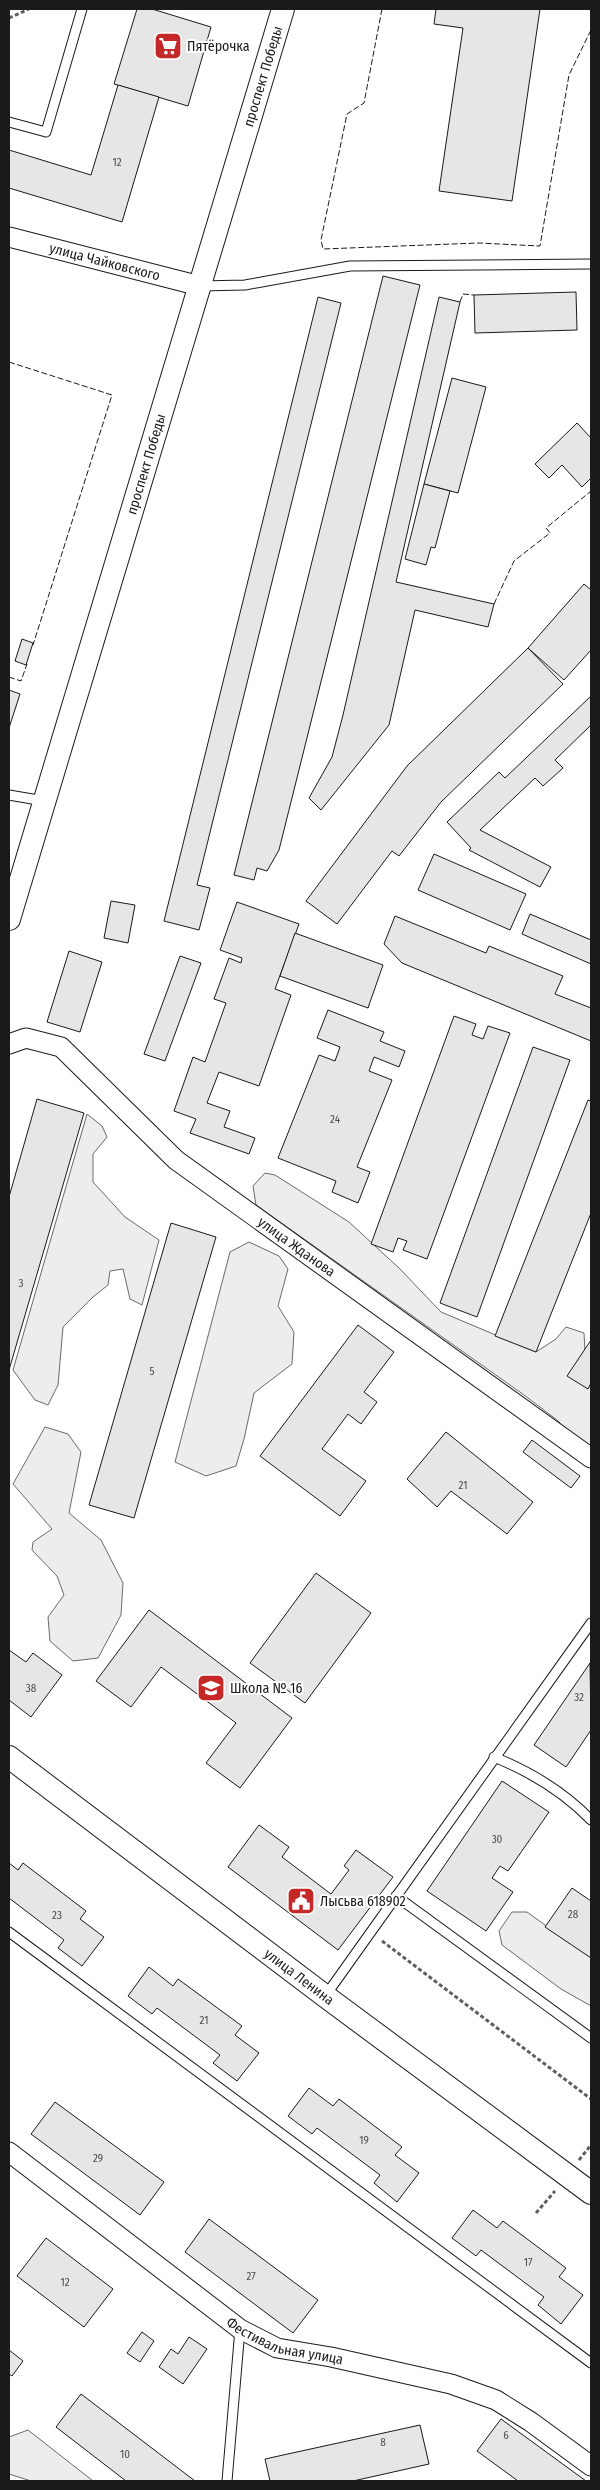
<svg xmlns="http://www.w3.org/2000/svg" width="600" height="2490" viewBox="0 0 600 2490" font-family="'Fira Sans Condensed',sans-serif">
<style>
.green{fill:#ededed;stroke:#6a6a6a}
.building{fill:#e6e6e6;stroke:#1a1a1a}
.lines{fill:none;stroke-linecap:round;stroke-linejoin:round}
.service-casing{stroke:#1a1a1a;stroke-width:11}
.minor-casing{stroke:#1a1a1a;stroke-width:21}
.tertiary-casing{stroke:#1a1a1a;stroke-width:24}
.path{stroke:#5f5f5f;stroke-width:3;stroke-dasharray:4 2.5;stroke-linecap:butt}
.service{stroke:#fff;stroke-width:9}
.minor{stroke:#fff;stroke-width:19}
.tertiary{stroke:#fff;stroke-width:22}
.fence{stroke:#1a1a1a;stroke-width:1;stroke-dasharray:6 2.5;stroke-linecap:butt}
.labels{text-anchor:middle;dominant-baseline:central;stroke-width:4;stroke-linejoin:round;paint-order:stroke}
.number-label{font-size:11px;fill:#4d4d4d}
.poi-label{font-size:14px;fill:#1a1a1a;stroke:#fff;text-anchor:start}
.street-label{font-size:14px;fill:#1a1a1a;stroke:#fff}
</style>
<rect width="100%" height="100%" fill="#fff"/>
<g class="green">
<polygon points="87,1114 102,1126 107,1137 93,1154 93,1182 125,1217 159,1240 142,1305 130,1299 123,1269 110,1271 108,1285 93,1297 63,1327 58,1385 48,1405 35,1400 13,1370"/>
<polygon points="265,1173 275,1175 349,1222 400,1269 441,1312 536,1352 556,1339 566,1327 584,1333 587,1389 591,1383 591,1448 579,1442 557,1420 524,1395 256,1205 253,1186"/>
<polygon points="249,1242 279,1256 288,1269 278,1306 294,1332 292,1364 254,1393 244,1439 236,1466 206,1476 175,1462 230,1252"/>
<polygon points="45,1427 68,1434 81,1452 69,1513 101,1540 123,1583 121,1615 98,1658 73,1661 50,1641 48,1617 64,1595 57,1576 32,1550 33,1542 52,1529 13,1484"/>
<polygon points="512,1912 527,1912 591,1958 591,2006 561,1989 502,1945 499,1931"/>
<polygon points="28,2430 93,2481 31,2481 9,2474 9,2437"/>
</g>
<g class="building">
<polygon points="137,9 152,9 211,27 188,106 114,84"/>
<polygon points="436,9 540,9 512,201 439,191 463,28 434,24"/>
<polygon points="118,85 159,97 122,222 9,188 9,150 91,175"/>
<polygon points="383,276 420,285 279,850 267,871 257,868 254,880 234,875"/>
<polygon points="576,292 577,330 475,333 474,295"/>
<polygon points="318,297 341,303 197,885 210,888 199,930 164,921"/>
<polygon points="439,297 460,302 396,582 494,604 488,627 415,610 389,725 321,810 309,798 332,757 343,715"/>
<polygon points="452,378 486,387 458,493 424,484"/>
<polygon points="577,423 591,438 591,478 582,487 562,465 549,478 535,464"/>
<polygon points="424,484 450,491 435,548 431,547 426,565 405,559"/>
<polygon points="584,584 591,590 591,650 564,680 528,648"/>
<polygon points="22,639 33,643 26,665 15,661"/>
<polygon points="528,648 563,684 441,802 399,856 392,851 337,924 306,901 407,766"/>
<polygon points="9,690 20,694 9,728"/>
<polygon points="591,696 591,725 555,760 563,768 543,786 535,778 480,830 551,867 540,887 469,850 471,848 447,822 499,772 505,778"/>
<polygon points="434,854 526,894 510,930 418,890"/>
<polygon points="111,901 135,905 128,943 104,938"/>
<polygon points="237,902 299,924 275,989 291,995 259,1086 219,1072 207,1103 230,1111 224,1127 255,1138 249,1154 190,1133 196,1119 174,1111 193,1057 205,1062 226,1003 214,999 229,958 241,963 242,958 220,950"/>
<polygon points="530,914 591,940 591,964 522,934"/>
<polygon points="395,916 486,953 489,946 563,976 555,994 591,1008 591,1041 402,963 384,944"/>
<polygon points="295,933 383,965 368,1008 280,976"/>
<polygon points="69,951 102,962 80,1032 47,1022"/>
<polygon points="180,956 201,963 165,1061 144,1054"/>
<polygon points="328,1010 384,1032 380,1041 405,1051 399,1067 374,1057 369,1071 392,1080 357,1167 370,1172 358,1203 332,1192 336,1181 278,1158 319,1055 335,1061 340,1047 317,1038"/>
<polygon points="454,1016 476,1024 472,1035 483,1039 488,1026 510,1033 427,1259 403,1250 407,1241 398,1238 393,1252 371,1244"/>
<polygon points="533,1047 570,1060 477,1317 440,1303"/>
<polygon points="37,1099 84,1113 9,1370 9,1197"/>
<polygon points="588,1100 591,1101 591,1213 536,1352 495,1336"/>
<polygon points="171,1223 216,1237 134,1518 89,1505"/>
<polygon points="358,1325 394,1352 364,1392 377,1402 361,1424 348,1414 322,1449 366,1481 340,1516 260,1456"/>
<polygon points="591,1340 591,1383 588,1389 567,1376"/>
<polygon points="446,1432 533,1502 507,1534 451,1491 437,1507 407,1479"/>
<polygon points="532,1440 580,1476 571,1488 523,1452"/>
<polygon points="316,1573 371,1613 305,1703 250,1663"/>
<polygon points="149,1610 292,1718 240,1788 206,1763 236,1723 161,1667 131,1707 96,1681"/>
<polygon points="9,1650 26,1662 33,1653 62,1675 31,1717 9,1700"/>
<polygon points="590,1663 591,1730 566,1767 534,1745"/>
<polygon points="502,1781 549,1812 508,1871 500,1866 492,1878 513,1892 486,1931 427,1891"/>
<polygon points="259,1825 289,1847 282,1857 331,1894 349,1870 344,1866 356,1850 393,1877 338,1950 228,1867"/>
<polygon points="9,1863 18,1870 23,1863 86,1911 80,1919 104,1937 82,1966 58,1948 64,1940 9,1898"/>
<polygon points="572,1888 591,1901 591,1958 545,1927"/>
<polygon points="149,1967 173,1986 178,1979 242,2026 235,2035 259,2053 237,2081 213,2063 220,2055 157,2008 152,2014 128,1996"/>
<polygon points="309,2088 333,2106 339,2099 402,2147 395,2155 419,2173 397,2202 374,2183 380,2175 317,2128 312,2134 288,2116"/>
<polygon points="55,2102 164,2182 140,2215 31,2134"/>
<polygon points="473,2210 497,2228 503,2221 566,2268 559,2277 583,2295 561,2324 538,2305 544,2297 481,2250 476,2256 452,2238"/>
<polygon points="209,2219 318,2300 293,2333 185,2252"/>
<polygon points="46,2238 113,2289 84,2327 17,2276"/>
<polygon points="142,2332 154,2341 140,2362 127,2353"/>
<polygon points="189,2337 207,2349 183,2384 159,2367 171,2349 178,2354"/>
<polygon points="9,2350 23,2361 12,2376 9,2374"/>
<polygon points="81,2394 195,2481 126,2481 56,2427"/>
<polygon points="501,2419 586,2481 518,2481 477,2451"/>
<polygon points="420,2425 429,2464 353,2481 270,2481 265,2459"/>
</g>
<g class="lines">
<defs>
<g id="service">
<polyline points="9,122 46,132 82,9"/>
<polyline points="200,286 245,285 350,266 591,264"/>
<polyline points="9,795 44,801"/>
<path d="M494,1757C531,1772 564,1792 591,1820"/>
<polyline points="396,1896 591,2038"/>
<polyline points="9,1932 591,2363"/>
<polyline points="326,1995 591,1623"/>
<polyline points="227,2481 240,2329"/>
</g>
<g id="minor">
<path id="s1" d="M9,237L200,286"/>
<path id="s2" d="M9,1044L26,1038L61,1047L176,1160L591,1458"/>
<path id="s3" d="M9,2152L240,2329L277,2348L331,2357L451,2384L496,2400L531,2422L591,2466"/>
</g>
<g id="tertiary">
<path id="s4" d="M9,919L283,9"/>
<path id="s5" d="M9,1757L325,1996L591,2193"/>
</g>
</defs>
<use href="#service" class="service-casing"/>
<use href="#minor" class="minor-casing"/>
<use href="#tertiary" class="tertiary-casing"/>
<g class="path">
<polyline points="9,18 29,9"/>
<polyline points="382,1941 591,2099"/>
<polyline points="579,2160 591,2145"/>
<polyline points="536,2213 555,2191"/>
</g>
<use href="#service" class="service"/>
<use href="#minor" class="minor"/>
<use href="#tertiary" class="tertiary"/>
<g class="fence">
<polyline points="382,9 364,103 347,114 321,240 323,249 479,243 540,246 569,75 591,30"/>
<polyline points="460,302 463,294 474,295"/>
<polyline points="9,362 112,395 33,645"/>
<polyline points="494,604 514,561 550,533 546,528 591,491"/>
<polyline points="9,677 21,681 27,664"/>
</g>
</g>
<defs>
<symbol id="supermarket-square" viewBox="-11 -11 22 22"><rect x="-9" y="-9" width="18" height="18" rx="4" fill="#c62828" stroke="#fff"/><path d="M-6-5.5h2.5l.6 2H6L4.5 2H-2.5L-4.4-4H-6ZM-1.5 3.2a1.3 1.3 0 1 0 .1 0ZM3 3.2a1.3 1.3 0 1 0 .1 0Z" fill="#fff"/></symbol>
<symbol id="school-square" viewBox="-11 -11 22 22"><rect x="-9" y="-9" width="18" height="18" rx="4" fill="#c62828" stroke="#fff"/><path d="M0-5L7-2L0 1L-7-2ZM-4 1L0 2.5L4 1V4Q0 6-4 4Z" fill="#fff"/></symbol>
<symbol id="civic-square" viewBox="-11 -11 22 22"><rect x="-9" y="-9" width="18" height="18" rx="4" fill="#c62828" stroke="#fff"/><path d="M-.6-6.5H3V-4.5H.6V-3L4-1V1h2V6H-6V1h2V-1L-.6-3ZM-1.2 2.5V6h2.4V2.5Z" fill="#fff"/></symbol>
</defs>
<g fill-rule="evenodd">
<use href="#supermarket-square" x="152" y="30" width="32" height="32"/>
<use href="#school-square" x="195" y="1672" width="32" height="32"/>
<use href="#civic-square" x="285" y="1885" width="32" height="32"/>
</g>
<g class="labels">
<g class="number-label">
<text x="117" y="162">12</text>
<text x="335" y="1119">24</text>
<text x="21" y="1283">3</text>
<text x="152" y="1371">5</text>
<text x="463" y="1485">21</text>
<text x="31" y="1688">38</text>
<text x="579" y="1697">32</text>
<text x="497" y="1839">30</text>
<text x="573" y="1914">28</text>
<text x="57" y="1915">23</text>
<text x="204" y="2020">21</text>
<text x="364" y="2140">19</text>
<text x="98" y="2158">29</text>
<text x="528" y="2262">17</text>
<text x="251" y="2276">27</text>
<text x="65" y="2282">12</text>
<text x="506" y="2435">6</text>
<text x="383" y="2442">8</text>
<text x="125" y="2454">10</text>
</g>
<g class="poi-label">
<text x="187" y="46">Пятёрочка</text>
<text x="230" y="1688">Школа № 16</text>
<text x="320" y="1901">Лысьва 618902</text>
</g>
<g class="street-label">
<text stroke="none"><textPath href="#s4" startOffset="880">проспект Победы</textPath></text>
<text stroke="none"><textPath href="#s1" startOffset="99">улица Чайковского</textPath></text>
<text stroke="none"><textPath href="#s4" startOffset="475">проспект Победы</textPath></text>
<text stroke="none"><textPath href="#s2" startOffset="364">улица Жданова</textPath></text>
<text stroke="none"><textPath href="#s5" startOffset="364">улица Ленина</textPath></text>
<text stroke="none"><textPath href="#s3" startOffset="338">Фестивальная улица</textPath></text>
</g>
</g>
<rect width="600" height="2490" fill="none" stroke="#1a1a1a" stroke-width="20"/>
</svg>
